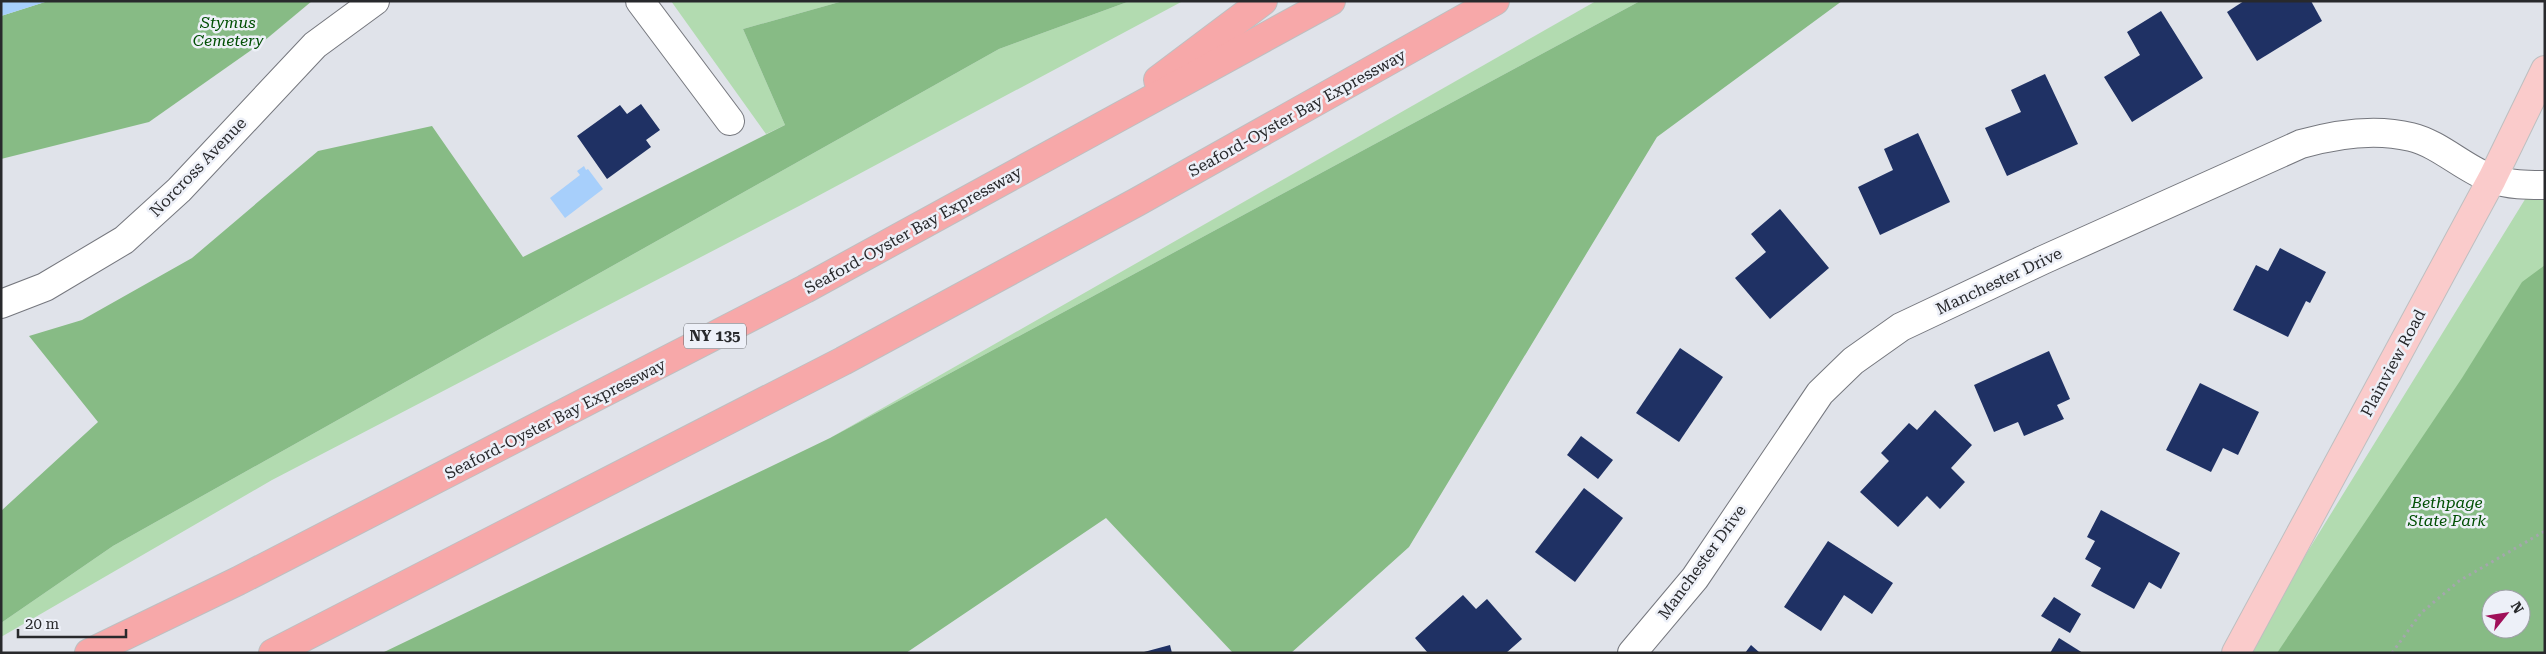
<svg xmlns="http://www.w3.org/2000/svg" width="2546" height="654" viewBox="0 0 2546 654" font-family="'Roboto Serif',serif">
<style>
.green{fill:#b2dbb0;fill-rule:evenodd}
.forest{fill:#87bb85;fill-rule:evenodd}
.water{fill:#a7cffb}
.building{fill:#1f3164}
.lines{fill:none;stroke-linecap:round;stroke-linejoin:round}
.street-casing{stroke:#75777e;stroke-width:30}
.primary-casing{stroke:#bebfc0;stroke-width:30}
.highway-casing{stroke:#bebfc0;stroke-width:30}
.path{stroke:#a4a7ac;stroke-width:3;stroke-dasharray:2.5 4;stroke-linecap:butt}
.street{stroke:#fff;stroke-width:28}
.primary{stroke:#facbcb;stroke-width:28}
.highway{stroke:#f7a8a9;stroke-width:28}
.labels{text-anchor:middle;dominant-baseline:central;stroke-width:5;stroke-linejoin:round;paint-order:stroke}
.shield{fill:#edf0f8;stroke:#636569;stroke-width:1}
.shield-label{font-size:15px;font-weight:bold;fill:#28292c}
.park-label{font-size:16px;font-style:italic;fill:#004f04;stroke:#edf0f8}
.street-label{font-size:16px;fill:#28292c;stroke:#edf0f8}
</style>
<rect width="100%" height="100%" fill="#e0e3ea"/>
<g class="green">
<polygon points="671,1 843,1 743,29 785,125 766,134"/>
<polygon points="1130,1 1183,1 801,205 272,480 1,637 1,623 113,546 999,49"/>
<polygon points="1596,1 1640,1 830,438"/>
<path d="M2545,167V653H2245ZM2491,599H2521V629H2491Z"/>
</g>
<g class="forest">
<polygon points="48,1 312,1 264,41 149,122 1,159 1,16"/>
<polygon points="843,1 1130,1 999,49 113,546 1,623 1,511 98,422 29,336 82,320 192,258 318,151 432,126 523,257 785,125 743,29"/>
<polygon points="1640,1 1842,1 1657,137 1409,547 1291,653 1233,653 1106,518 906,653 382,653 830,438"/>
<path d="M2545,265V653H2277L2462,378L2522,282ZM2491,599H2521V629H2491Z"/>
</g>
<g class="water">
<polygon points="1,1 48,1 1,16"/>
<polygon points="584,166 586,170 588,169 603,189 565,218 550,198 580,175 577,171"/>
</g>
<g class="building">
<polygon points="2244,1 2311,1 2322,21 2257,61 2227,12"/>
<polygon points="2161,11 2203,78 2132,122 2104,77 2140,55 2127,32"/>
<polygon points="2045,74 2078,144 2007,176 1985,128 2021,112 2011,90"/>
<polygon points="641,104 660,130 646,140 651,147 607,179 577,136 620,105 627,114"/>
<polygon points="1918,133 1950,202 1880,235 1858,187 1893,170 1884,149"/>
<polygon points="1780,209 1829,268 1770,319 1735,278 1766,252 1751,234"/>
<polygon points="2280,248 2326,272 2310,303 2306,301 2288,337 2233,310 2256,265 2268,271"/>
<polygon points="1680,348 1723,377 1679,442 1636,413"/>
<polygon points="2049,351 2070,399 2057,405 2064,419 2024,436 2018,422 1994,432 1974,385"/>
<polygon points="2200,383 2259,412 2238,455 2223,448 2211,472 2166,450"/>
<polygon points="1935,410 1972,445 1951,468 1965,482 1940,509 1927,496 1898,527 1860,492 1889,461 1881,453 1909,423 1917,430"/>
<polygon points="1581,436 1613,460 1598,479 1567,455"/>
<polygon points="1584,488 1623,518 1575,582 1535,552"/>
<polygon points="2101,510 2180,553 2161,589 2149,582 2134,609 2091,586 2101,568 2085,559 2095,541 2087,537"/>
<polygon points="1828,541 1893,583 1872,614 1844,595 1821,631 1784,607"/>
<polygon points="1463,595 1476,609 1487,599 1522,639 1506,653 1428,653 1415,638"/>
<polygon points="2054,597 2081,614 2070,633 2041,616"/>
<polygon points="2059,638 2083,653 2050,653"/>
<polygon points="1170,645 1172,653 1144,653 1144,652"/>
<polygon points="1751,645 1760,653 1745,653"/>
</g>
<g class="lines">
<defs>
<g id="street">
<polyline points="640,1 730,121"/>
<polyline points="1,304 45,287 124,240 179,190 315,45 375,1"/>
<path d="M1632,653L1695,578L1820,393L1853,361L1901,327L2043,260L2301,144C2336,134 2375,128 2411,137C2440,144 2464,169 2492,179C2509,185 2527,185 2545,185"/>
</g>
<polyline id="primary" points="2236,653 2492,179 2545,70"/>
<g id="highway">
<polyline points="1158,80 1263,1"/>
<polyline points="89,653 238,581 805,289 1331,1"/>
<polyline points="273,653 843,361 1137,202 1495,1"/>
</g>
</defs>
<use href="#street" class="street-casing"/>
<use href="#primary" class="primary-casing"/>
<use href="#highway" class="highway-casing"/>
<polyline class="path" points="2392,653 2421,613 2459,581 2545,531"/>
<use href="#street" class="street"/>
<use href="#primary" class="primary"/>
<use href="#highway" class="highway"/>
</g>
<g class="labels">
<rect class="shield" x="684" y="323.5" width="62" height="25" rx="4"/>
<g class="shield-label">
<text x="715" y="336">NY 135</text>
</g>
<g class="park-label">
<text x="228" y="22">Stymus<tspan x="228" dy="18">Cemetery</tspan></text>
<text x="2447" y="502">Bethpage<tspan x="2447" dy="18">State Park</tspan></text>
</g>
<g class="street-label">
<text transform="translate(1297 113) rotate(-29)">Seaford-Oyster Bay Expressway</text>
<text transform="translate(198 167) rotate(-46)">Norcross Avenue</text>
<text transform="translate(913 230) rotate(-29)">Seaford-Oyster Bay Expressway</text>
<text transform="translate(1999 281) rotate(-25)">Manchester Drive</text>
<text transform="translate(2393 363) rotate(-62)">Plainview Road</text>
<text transform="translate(555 419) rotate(-27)">Seaford-Oyster Bay Expressway</text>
<text transform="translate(1702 562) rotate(-54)">Manchester Drive</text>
</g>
</g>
<rect width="2546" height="654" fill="none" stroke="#28292c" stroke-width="5"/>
<g transform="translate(2506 614) rotate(60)"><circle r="24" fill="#edf0f8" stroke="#9ea0a6"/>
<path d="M0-4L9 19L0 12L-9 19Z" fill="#a01059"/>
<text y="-8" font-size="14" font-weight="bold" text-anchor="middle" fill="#28292c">N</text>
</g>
<path d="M18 629v8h108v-8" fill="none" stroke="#28292c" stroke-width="2.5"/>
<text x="25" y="629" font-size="15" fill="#28292c" stroke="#edf0f8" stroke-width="4" paint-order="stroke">20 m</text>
</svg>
